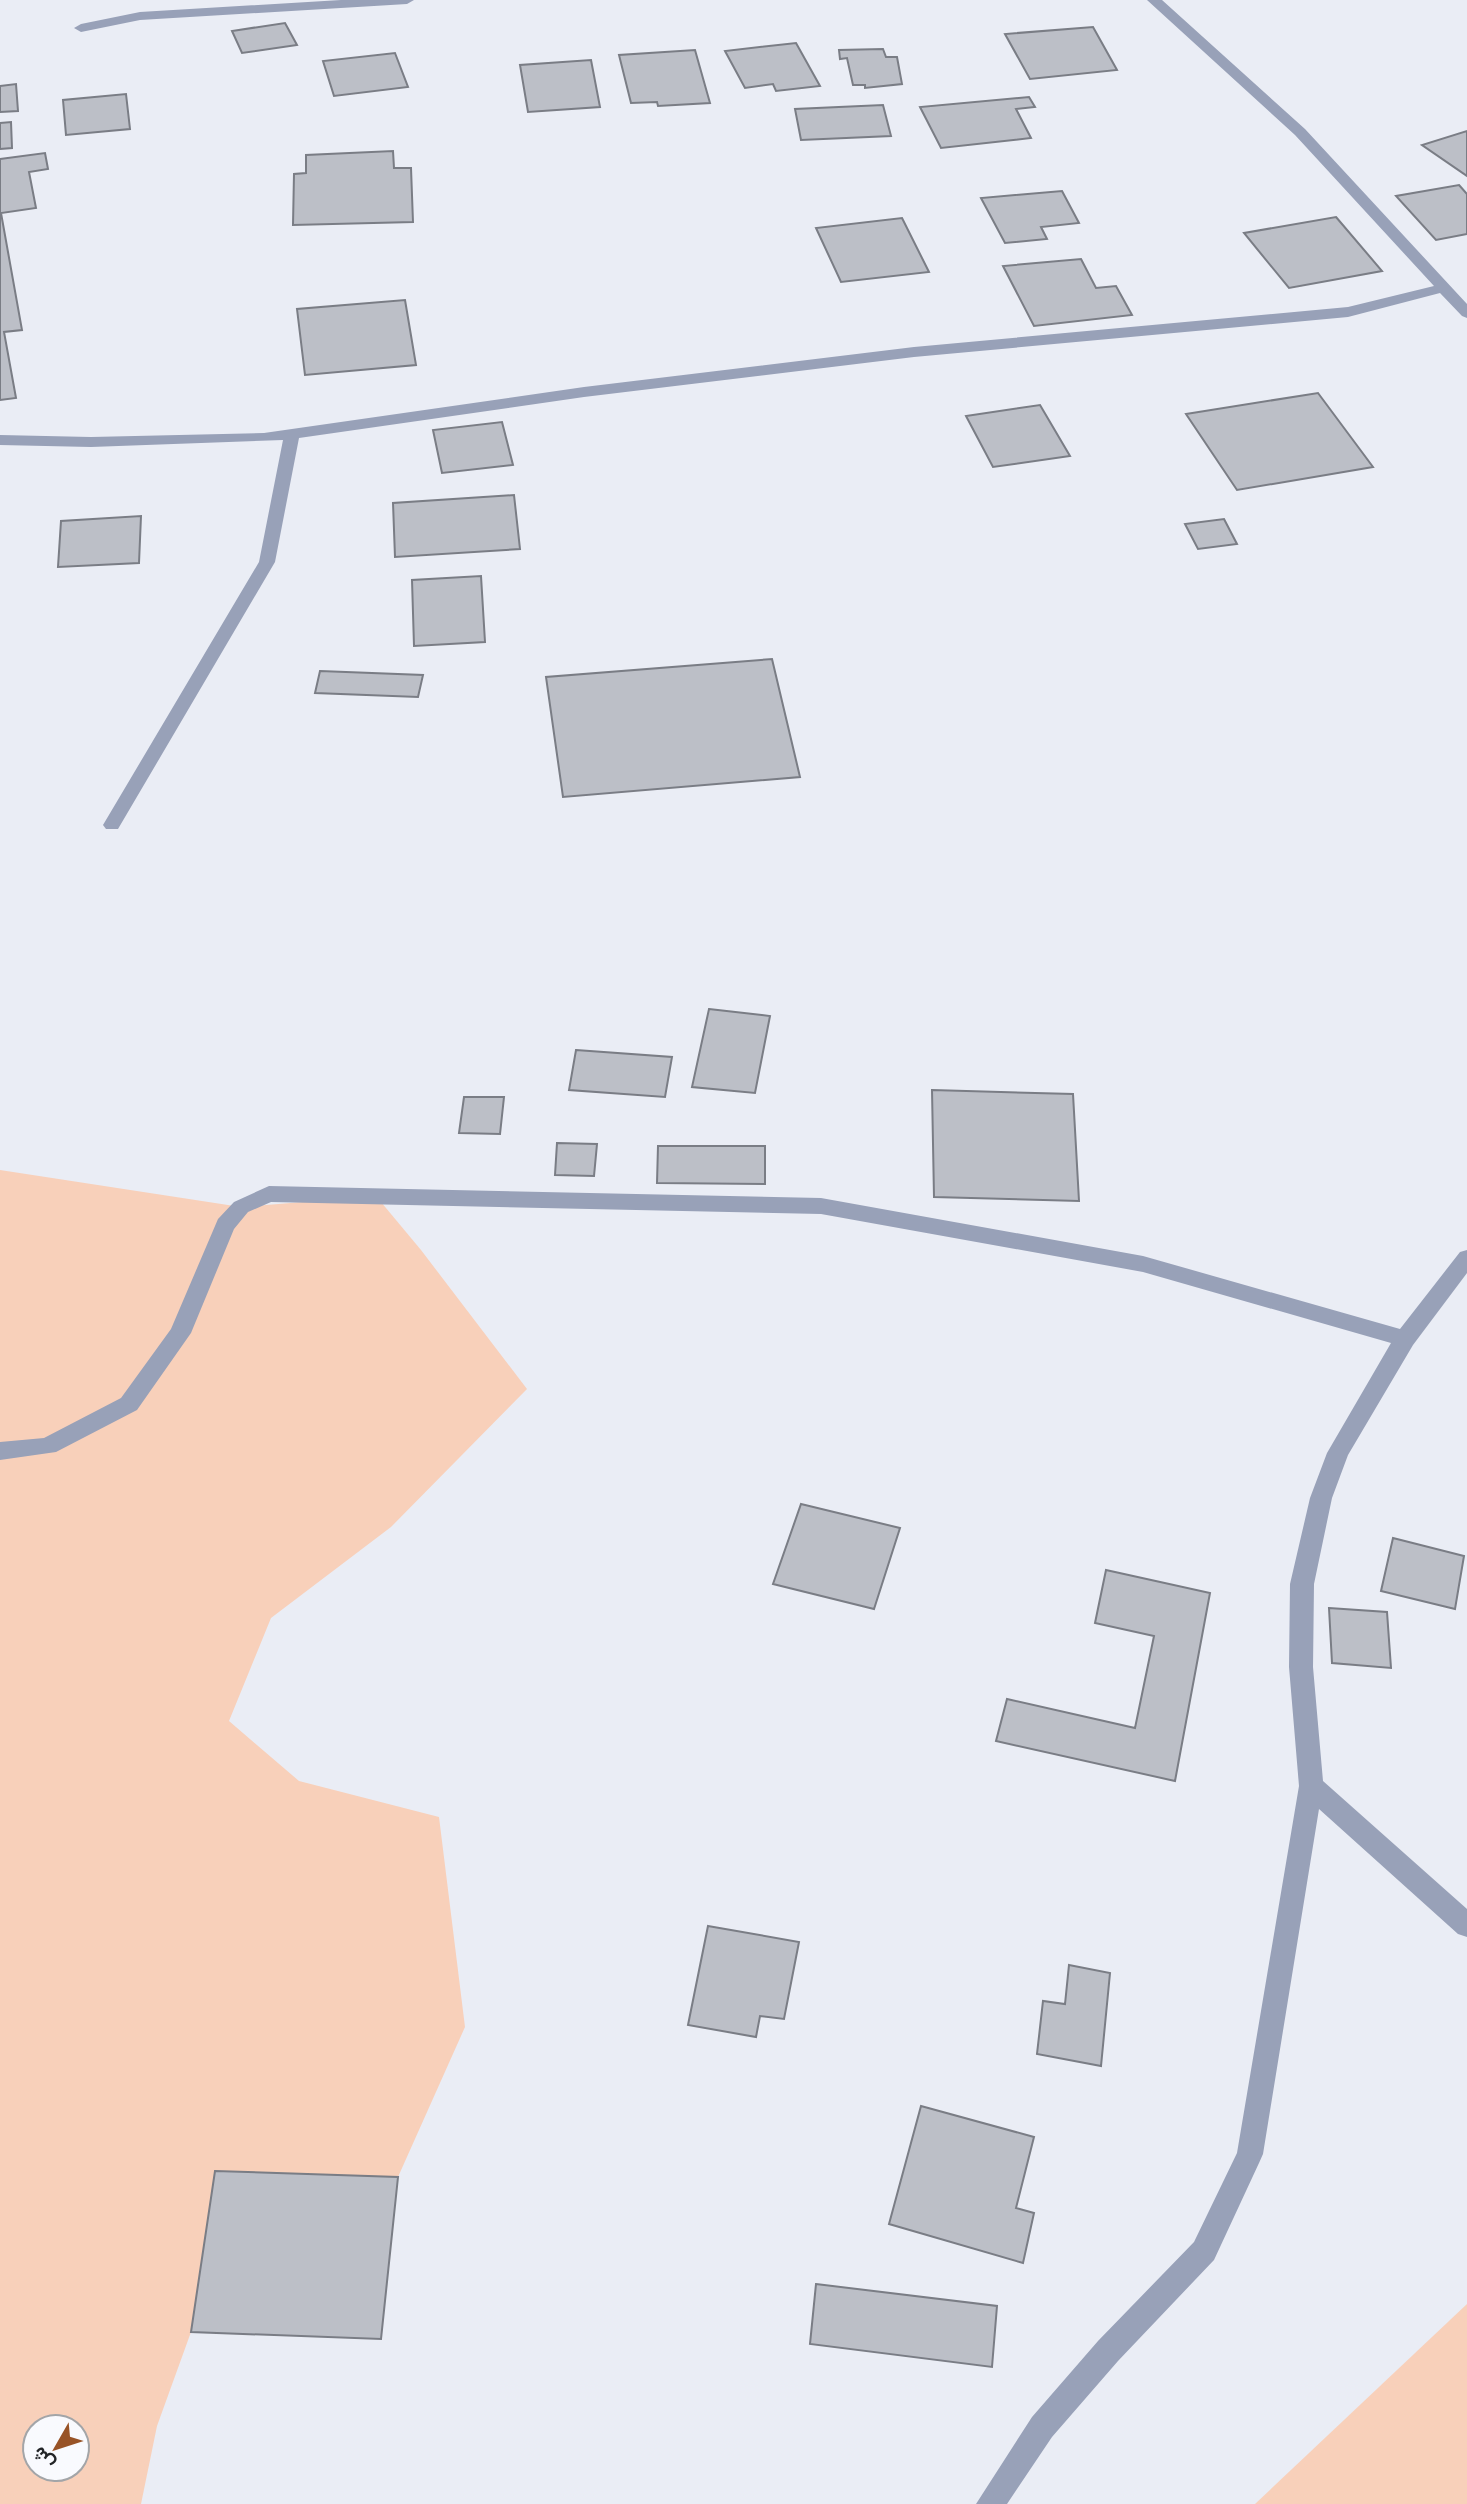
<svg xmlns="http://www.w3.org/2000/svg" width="1467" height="2504" viewBox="0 0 1467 2504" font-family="Helvetica,Vazirmatn,sans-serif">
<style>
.green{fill:#f8d0ba;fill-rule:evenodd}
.building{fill:#bcbfc7;stroke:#7a7d85;stroke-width:2}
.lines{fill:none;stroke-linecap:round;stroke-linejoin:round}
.minor{fill:#98a1b8;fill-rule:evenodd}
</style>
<rect width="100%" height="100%" fill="#eaedf5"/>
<g class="green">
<path d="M0,1170L241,1207L376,1196L421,1250L527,1389L391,1527L271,1618L229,1721L299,1781L439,1817L465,2027L398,2177L215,2171L191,2332L157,2426L141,2504H0ZM35,2427H77V2469H35Z"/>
<polygon points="1467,2304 1467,2504 1255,2504"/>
</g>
<g class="building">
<polygon points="285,23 297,45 242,53 232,31"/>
<polygon points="1093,27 1117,70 1030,79 1005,34"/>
<polygon points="796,43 820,86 776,91 773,84 745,88 725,51"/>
<polygon points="883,49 886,57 897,57 902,84 865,88 865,85 853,85 847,58 840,59 839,50"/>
<polygon points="695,50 710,103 658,106 657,102 631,103 619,55"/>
<polygon points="395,53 408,87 334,96 323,61"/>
<polygon points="591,60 600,107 528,112 520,65"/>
<polygon points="16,84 18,111 0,112 0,86"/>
<polygon points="126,94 130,129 66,135 63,100"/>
<polygon points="1029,97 1035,107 1016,109 1031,138 941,148 920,107"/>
<polygon points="883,105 891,136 801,140 795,109"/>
<polygon points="11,122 12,148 0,149 0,123"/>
<polygon points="1467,131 1467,176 1422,145"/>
<polygon points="393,151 394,168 411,168 413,222 293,225 294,174 306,173 306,155"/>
<polygon points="45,153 48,169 29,172 36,208 1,213 22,330 4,332 16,398 0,400 0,159"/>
<polygon points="1459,185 1467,194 1467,234 1436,240 1396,196"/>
<polygon points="1062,191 1079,223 1041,227 1047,239 1005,243 981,198"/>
<polygon points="1336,217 1382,271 1289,288 1244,233"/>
<polygon points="902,218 929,272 841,282 816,228"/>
<polygon points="1081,259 1096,288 1116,286 1132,315 1034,326 1003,266"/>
<polygon points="405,300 416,365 305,375 297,309"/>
<polygon points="1318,393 1373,467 1237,490 1186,414"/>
<polygon points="1040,405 1070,456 993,467 966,416"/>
<polygon points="502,422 513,465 442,473 433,430"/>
<polygon points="514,495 520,549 395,557 393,503"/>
<polygon points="141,516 139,563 58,567 61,521"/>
<polygon points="1224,519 1237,544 1198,549 1185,524"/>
<polygon points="481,576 485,642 414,646 412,580"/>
<polygon points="772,659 800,777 563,797 546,677"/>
<polygon points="320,671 423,675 418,697 315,693"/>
<polygon points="709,1009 770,1016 755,1093 692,1087"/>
<polygon points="576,1050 672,1057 665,1097 569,1090"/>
<polygon points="932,1090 1073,1094 1079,1201 934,1197"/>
<polygon points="464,1097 504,1097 500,1134 459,1133"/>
<polygon points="557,1143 597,1144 594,1176 555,1175"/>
<polygon points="658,1146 765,1146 765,1184 657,1183"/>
<polygon points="801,1504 900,1528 874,1609 773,1584"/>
<polygon points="1393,1538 1464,1556 1455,1609 1381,1591"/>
<polygon points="1106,1570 1210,1593 1175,1781 996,1741 1007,1699 1135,1728 1154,1636 1095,1623"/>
<polygon points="1329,1608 1387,1612 1391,1668 1332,1663"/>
<polygon points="708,1926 799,1942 784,2019 760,2016 756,2037 688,2025"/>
<polygon points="1069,1965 1110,1973 1101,2066 1037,2054 1043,2001 1065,2004"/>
<polygon points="921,2106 1034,2137 1016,2208 1034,2213 1023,2263 889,2224"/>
<polygon points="215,2171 398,2177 381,2339 191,2332"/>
<polygon points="816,2284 997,2306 992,2367 810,2344"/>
</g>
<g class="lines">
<g class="minor">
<polygon points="341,0 414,0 407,4 140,20 81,32 74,28 81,24 140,12"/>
<polygon points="1147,0 1162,0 1305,129 1467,304 1467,318 1462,316 1440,293 1348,317 914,357 584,397 299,438 275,562 118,829 106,829 103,825 259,562 283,440 91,447 0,445 0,435 91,437 264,433 584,387 914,347 1348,307 1434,286 1295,135"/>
<polygon points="269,1186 821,1198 1143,1256 1400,1329 1460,1252 1467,1250 1467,1273 1413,1345 1348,1455 1332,1498 1314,1584 1313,1667 1323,1781 1467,1909 1467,1937 1458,1934 1319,1809 1263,2154 1259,2163 1214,2260 1118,2361 1052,2437 1007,2504 976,2504 1032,2417 1098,2341 1194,2242 1237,2153 1299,1786 1289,1667 1290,1584 1310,1498 1327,1453 1391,1343 1143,1272 821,1214 271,1202 248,1212 234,1229 191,1333 137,1410 56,1452 0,1460 0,1442 44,1438 121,1398 171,1329 218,1219 234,1202"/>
</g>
</g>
<g transform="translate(56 2448) rotate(231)"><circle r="33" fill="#f9fafe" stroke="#a3a5a8" stroke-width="2"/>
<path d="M0-5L12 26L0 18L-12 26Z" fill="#985327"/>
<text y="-10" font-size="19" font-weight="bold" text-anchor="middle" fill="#232528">ش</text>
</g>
</svg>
